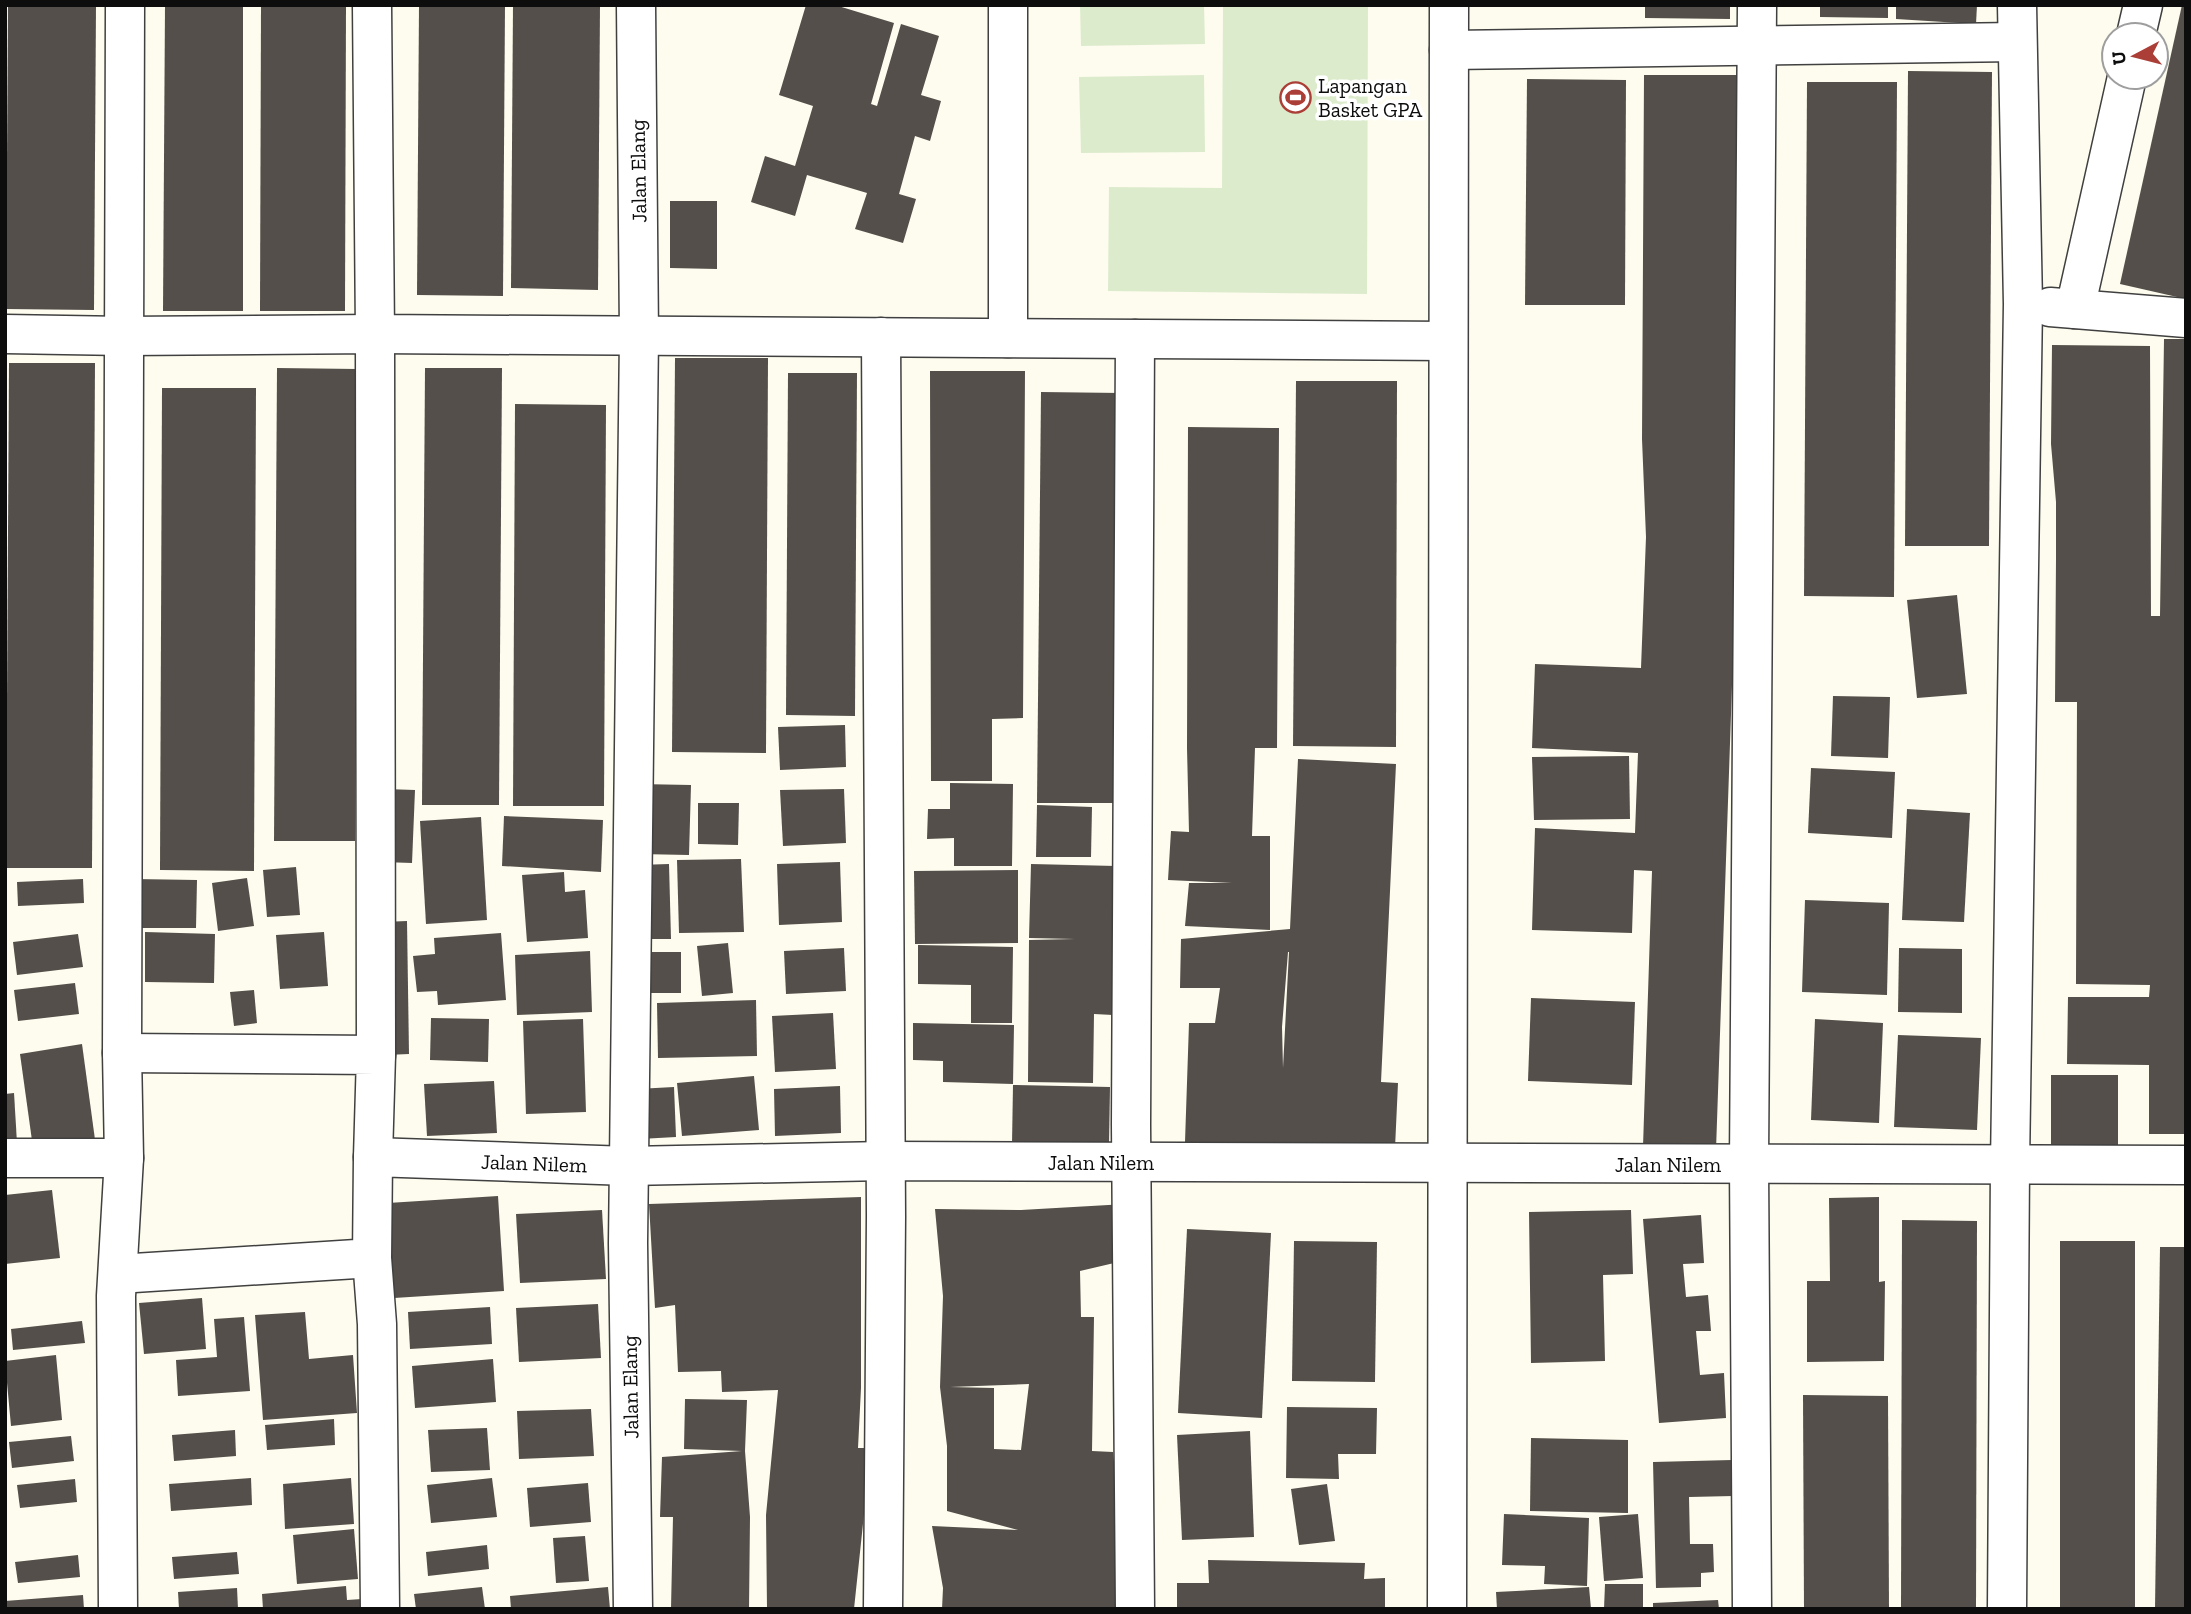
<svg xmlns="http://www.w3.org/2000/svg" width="2191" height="1614" viewBox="0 0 2191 1614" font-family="'Zilla Slab',serif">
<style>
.pitch{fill:#ddebcd}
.building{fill:#544f4a;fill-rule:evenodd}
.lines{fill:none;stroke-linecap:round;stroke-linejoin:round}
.minor-casing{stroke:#404040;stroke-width:41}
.minor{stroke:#fff;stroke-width:38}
.labels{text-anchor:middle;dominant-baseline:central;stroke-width:7;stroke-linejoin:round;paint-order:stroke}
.poi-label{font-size:21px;fill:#0d0d0d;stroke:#fff;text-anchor:start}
.street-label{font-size:21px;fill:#0d0d0d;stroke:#fff}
</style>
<rect width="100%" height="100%" fill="#fdfcee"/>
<g class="pitch">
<polygon points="1080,5 1204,5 1205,44 1081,46"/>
<polygon points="1223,5 1368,5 1367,294 1108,291 1109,187 1222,188"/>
<polygon points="1204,75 1205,152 1081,153 1079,77"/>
</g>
<g class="building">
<polygon points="8,5 96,5 94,310 6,309"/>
<polygon points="165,5 243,5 243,311 163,311"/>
<polygon points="261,5 346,5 345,311 260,311"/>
<polygon points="419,5 505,5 503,296 417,295"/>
<polygon points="513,5 600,5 598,290 511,288"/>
<polygon points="806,5 835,5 894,23 871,104 877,106 901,24 939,36 921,95 941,101 930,141 915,136 899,194 916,199 903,243 855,229 867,193 807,175 795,216 751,202 765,156 795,166 813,106 779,95"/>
<polygon points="1645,5 1730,5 1730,19 1645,18"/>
<polygon points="1820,5 1888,5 1888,18 1820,17"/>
<polygon points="1896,5 1977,5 1976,24 1896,19"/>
<polygon points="2182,5 2186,5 2186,299 2120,284"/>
<polygon points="1908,71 1992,72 1989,546 1905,546"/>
<polygon points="1644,75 1738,75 1737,540 1716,1150 1643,1147 1652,871 1634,870 1632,933 1532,930 1535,828 1635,833 1638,753 1532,748 1535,664 1641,668 1646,537 1642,439"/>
<polygon points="1527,79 1626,80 1625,305 1525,305"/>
<polygon points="1807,82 1897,82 1894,597 1804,596"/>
<polygon points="670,201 717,201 717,269 670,268"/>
<polygon points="2164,339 2186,339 2186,1134 2149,1134 2149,1065 2067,1064 2068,997 2149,997 2150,985 2076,984 2077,702 2055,702 2056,558 2056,502 2051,444 2052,345 2150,346 2151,616 2160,616"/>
<polygon points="675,358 768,358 766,753 672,752"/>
<polygon points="9,363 95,363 92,868 6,868"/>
<polygon points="277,368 357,369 355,841 274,841"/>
<polygon points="425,368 502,368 499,805 422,805"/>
<polygon points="930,371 1025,371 1023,718 992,719 992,781 931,781"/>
<polygon points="788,373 857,373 855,716 786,715"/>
<polygon points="1296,381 1397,381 1396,747 1293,746"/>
<polygon points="162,388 256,388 254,871 160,870"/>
<polygon points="1041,392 1121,393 1118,803 1037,803"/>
<polygon points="515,404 606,405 604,806 513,806"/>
<polygon points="1188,427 1279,428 1277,748 1255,748 1252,836 1270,836 1270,930 1185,926 1189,883 1232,883 1168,880 1171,831 1189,832 1187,748"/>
<polygon points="1957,595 1967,694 1917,698 1907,600"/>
<polygon points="1833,696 1890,697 1888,758 1831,756"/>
<polygon points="845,725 846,767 780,770 778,727"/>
<polygon points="1629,756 1630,819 1534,820 1532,757"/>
<path d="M1298,759L1396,764L1381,1082L1398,1083L1395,1148L1280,1143L1185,1142L1189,1023H1215L1220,988H1180L1181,939L1290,929ZM1288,952H1289L1283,1068L1282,1027Z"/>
<polygon points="1811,768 1895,772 1892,838 1808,833"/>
<polygon points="950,783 1013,784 1012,866 954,866 954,838 927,839 928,809 950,809"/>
<polygon points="639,784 691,785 689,855 639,854"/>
<polygon points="385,789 415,790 412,863 383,862"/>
<polygon points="844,789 846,843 783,846 780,790"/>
<polygon points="698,803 739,803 738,845 698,844"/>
<polygon points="1037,805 1092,807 1091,857 1036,857"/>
<polygon points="1907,809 1970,813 1964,922 1902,920"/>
<polygon points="504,816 603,820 601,872 502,866"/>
<polygon points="481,817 487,920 426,924 420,821"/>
<polygon points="741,859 744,932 679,933 677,860"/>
<polygon points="840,862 842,922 779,925 777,864"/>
<polygon points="669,864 671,939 639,939 638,865"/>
<polygon points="1031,864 1116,866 1113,1015 1094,1014 1093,1083 1028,1082 1029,940 1075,939 1029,938"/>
<polygon points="296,867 300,915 267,917 263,870"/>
<polygon points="1018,870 1018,943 915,944 914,871"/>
<polygon points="564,872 565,892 585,890 588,938 527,942 522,875"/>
<polygon points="247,878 254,926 218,931 212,883"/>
<polygon points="83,879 84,903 18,906 17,882"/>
<polygon points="134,879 197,880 196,928 134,928"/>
<polygon points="1805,900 1889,903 1887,995 1802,992"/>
<polygon points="407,921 409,1054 386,1055 383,922"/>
<polygon points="145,932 215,934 214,983 145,982"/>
<polygon points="324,932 328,986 280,989 276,935"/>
<polygon points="501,933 506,1000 438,1005 437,991 417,992 413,956 435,954 434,938"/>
<polygon points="78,934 83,967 17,975 13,942"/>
<polygon points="728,943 733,993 702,996 697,946"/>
<polygon points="918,945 1013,947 1012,1023 971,1023 971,985 918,984"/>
<polygon points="844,948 846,991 786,994 784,951"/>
<polygon points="1899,948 1962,949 1962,1013 1898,1012"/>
<polygon points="590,951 592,1012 517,1015 515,955"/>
<rect x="638" y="952" width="43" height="41"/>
<polygon points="75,983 79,1014 18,1021 14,990"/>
<polygon points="254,990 257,1023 234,1026 230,992"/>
<polygon points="1531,998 1635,1002 1632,1085 1528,1081"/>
<polygon points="756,1000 757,1056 658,1058 657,1003"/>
<polygon points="833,1013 836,1069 775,1072 772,1016"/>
<polygon points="431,1018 489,1019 488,1062 430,1060"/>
<polygon points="583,1019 586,1112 526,1114 523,1021"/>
<polygon points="1815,1019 1883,1023 1879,1123 1811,1120"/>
<polygon points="913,1023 1014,1025 1013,1084 943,1082 943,1061 913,1060"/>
<polygon points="1898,1035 1981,1038 1977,1130 1894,1127"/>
<polygon points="82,1044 96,1147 34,1155 20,1054"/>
<rect x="2051" y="1075" width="67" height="74"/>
<polygon points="754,1076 759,1130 682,1136 677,1083"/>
<polygon points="494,1081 497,1133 427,1136 424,1084"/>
<polygon points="1013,1085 1110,1087 1109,1145 1012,1144"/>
<polygon points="840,1086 841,1133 775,1136 774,1089"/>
<polygon points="674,1087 676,1137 640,1139 637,1089"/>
<polygon points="14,1093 17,1143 5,1144 5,1094"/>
<polygon points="52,1190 60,1258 5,1264 5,1195"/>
<polygon points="498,1196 504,1291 394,1298 388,1203"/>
<polygon points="861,1197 861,1388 858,1448 871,1448 854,1609 767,1609 766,1515 778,1390 722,1392 721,1371 678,1372 675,1305 655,1308 649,1204"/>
<polygon points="1879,1197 1879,1282 1885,1281 1884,1361 1807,1362 1807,1281 1830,1281 1829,1198"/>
<path d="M1126,1204L1127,1260L1080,1271L1081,1317H1094L1092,1451L1113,1452L1121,1530L1119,1609H942L943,1588L932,1526L1018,1530L947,1511V1446L940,1387L943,1296L935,1209L1021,1210ZM1029,1384L1021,1450L994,1449V1388L950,1387Z"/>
<polygon points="602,1210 606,1279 520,1283 516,1214"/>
<polygon points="1631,1210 1633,1274 1603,1275 1605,1361 1531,1363 1529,1212"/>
<polygon points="1701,1215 1704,1263 1683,1264 1686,1297 1708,1295 1711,1331 1696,1331 1700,1375 1724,1373 1726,1418 1659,1423 1643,1219"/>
<polygon points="1902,1220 1977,1221 1976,1609 1901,1609"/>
<polygon points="1187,1229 1271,1233 1262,1418 1178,1413"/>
<polygon points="1294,1241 1377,1242 1375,1382 1292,1381"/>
<rect x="2060" y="1241" width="75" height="368"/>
<polygon points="2160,1247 2186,1247 2186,1609 2155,1609"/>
<polygon points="202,1298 206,1349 144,1354 139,1303"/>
<polygon points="598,1304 601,1358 519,1362 516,1308"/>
<polygon points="490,1307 492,1344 410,1349 408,1312"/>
<polygon points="305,1312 309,1359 353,1355 357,1413 263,1420 255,1315"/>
<polygon points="244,1317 250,1391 178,1396 176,1360 217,1357 214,1319"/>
<polygon points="82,1321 85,1343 13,1350 11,1329"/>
<polygon points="56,1355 62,1420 11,1426 5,1361"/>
<polygon points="493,1359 496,1402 415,1408 412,1366"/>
<polygon points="1803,1395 1888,1396 1889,1609 1804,1609"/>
<polygon points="685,1399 747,1400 745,1451 750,1517 749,1609 671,1609 673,1517 660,1517 662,1457 742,1451 684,1449"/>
<polygon points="1287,1407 1377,1408 1376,1454 1338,1454 1339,1479 1286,1478"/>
<polygon points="591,1409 594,1456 519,1459 517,1411"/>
<polygon points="334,1419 335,1445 267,1450 265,1425"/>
<polygon points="487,1428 490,1470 431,1472 428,1430"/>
<polygon points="235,1430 236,1456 174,1461 172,1435"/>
<polygon points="1250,1431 1254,1537 1182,1540 1177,1435"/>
<polygon points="71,1436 74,1461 12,1468 9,1442"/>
<polygon points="1531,1438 1628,1440 1628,1513 1530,1511"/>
<polygon points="1732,1460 1733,1496 1689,1497 1690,1544 1713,1544 1714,1572 1701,1573 1701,1587 1656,1588 1653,1462"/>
<polygon points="251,1478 252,1505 171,1511 169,1484"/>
<polygon points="351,1478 354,1524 285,1529 283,1484"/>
<polygon points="492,1478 497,1517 431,1523 427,1485"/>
<polygon points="75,1479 77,1502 20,1508 17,1485"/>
<polygon points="588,1483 591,1522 530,1527 527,1488"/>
<polygon points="1327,1484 1335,1541 1299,1545 1291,1489"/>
<polygon points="1504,1514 1589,1518 1587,1586 1544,1584 1545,1566 1502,1565"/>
<polygon points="1638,1514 1643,1578 1604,1581 1599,1517"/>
<polygon points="354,1529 358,1579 297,1584 293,1535"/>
<polygon points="585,1536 589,1581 556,1583 553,1538"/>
<polygon points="487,1545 489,1569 428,1576 426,1552"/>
<polygon points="237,1552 239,1574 174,1579 172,1557"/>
<polygon points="78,1555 80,1577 18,1583 15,1562"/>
<polygon points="1208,1560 1365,1563 1364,1579 1385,1578 1385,1609 1177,1609 1177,1583 1209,1583"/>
<polygon points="1605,1584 1643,1584 1643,1609 1604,1609"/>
<polygon points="346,1586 347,1600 362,1599 363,1609 263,1609 262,1594"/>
<polygon points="482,1587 485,1609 416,1609 414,1594"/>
<polygon points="608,1587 610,1609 511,1609 510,1596"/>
<polygon points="1589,1587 1591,1609 1497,1609 1496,1592"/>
<polygon points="237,1588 238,1609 179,1609 178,1592"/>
<polygon points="83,1595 84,1609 5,1609 5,1601"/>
<polygon points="1718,1600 1719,1609 1653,1609 1653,1603"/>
</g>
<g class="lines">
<defs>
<g id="minor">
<polyline points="372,5 375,334 1448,341"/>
<polyline points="2136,35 2143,5"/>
<polyline points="1449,50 2017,42"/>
<polyline points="2050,307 2186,318"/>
<polyline points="2075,309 2127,77"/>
<polyline points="5,334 124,336 375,334 376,1055"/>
<polyline points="881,337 886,1216 883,1609"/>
<polyline points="1008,338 1008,5"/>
<polyline points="1135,339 1131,1125 1135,1609"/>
<polyline points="122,1053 376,1055 373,1157"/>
<polyline points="5,1158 124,1158"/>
<polyline points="372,1258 377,1324 380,1609"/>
<polyline points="118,1274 372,1258 373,1157 628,1166 885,1161 2186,1165"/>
<polyline points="118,1609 116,1296 124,1158 122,1053 125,5"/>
<polyline points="633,1609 628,1243 639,336 636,5"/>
<polyline points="1447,1609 1449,5"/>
<polyline points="1752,1609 1749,1164 1757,5"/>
<polyline points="2007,1609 2010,1165 2023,304 2017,5"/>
</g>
</defs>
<use href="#minor" class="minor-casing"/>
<use href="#minor" class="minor"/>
</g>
<defs>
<symbol id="stadium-ring" viewBox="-11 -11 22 22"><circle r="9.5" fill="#fff" stroke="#ab3e36" stroke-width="1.5"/><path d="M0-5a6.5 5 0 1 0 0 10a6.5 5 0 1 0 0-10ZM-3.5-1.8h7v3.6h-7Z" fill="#ab3e36"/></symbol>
</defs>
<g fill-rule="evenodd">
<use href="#stadium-ring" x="1278" y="80" width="35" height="35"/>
</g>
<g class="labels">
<g class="poi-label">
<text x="1318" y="85">Lapangan<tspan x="1318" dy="24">Basket GPA</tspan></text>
</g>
<g class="street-label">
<text transform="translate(638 171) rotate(-91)">Jalan Elang</text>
<text x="1101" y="1162">Jalan Nilem</text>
<text transform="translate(534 1163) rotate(2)">Jalan Nilem</text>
<text x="1668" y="1164">Jalan Nilem</text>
<text transform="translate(630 1387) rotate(-91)">Jalan Elang</text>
</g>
</g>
<rect width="2191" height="1614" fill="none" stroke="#0d0d0d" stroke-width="14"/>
<g transform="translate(2135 56) rotate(263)"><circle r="33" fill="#ffffff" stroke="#9e9e9e" stroke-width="2"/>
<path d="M0-5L12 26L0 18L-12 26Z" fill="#ab3e36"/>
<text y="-10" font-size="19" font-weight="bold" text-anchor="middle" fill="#0d0d0d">U</text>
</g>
</svg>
